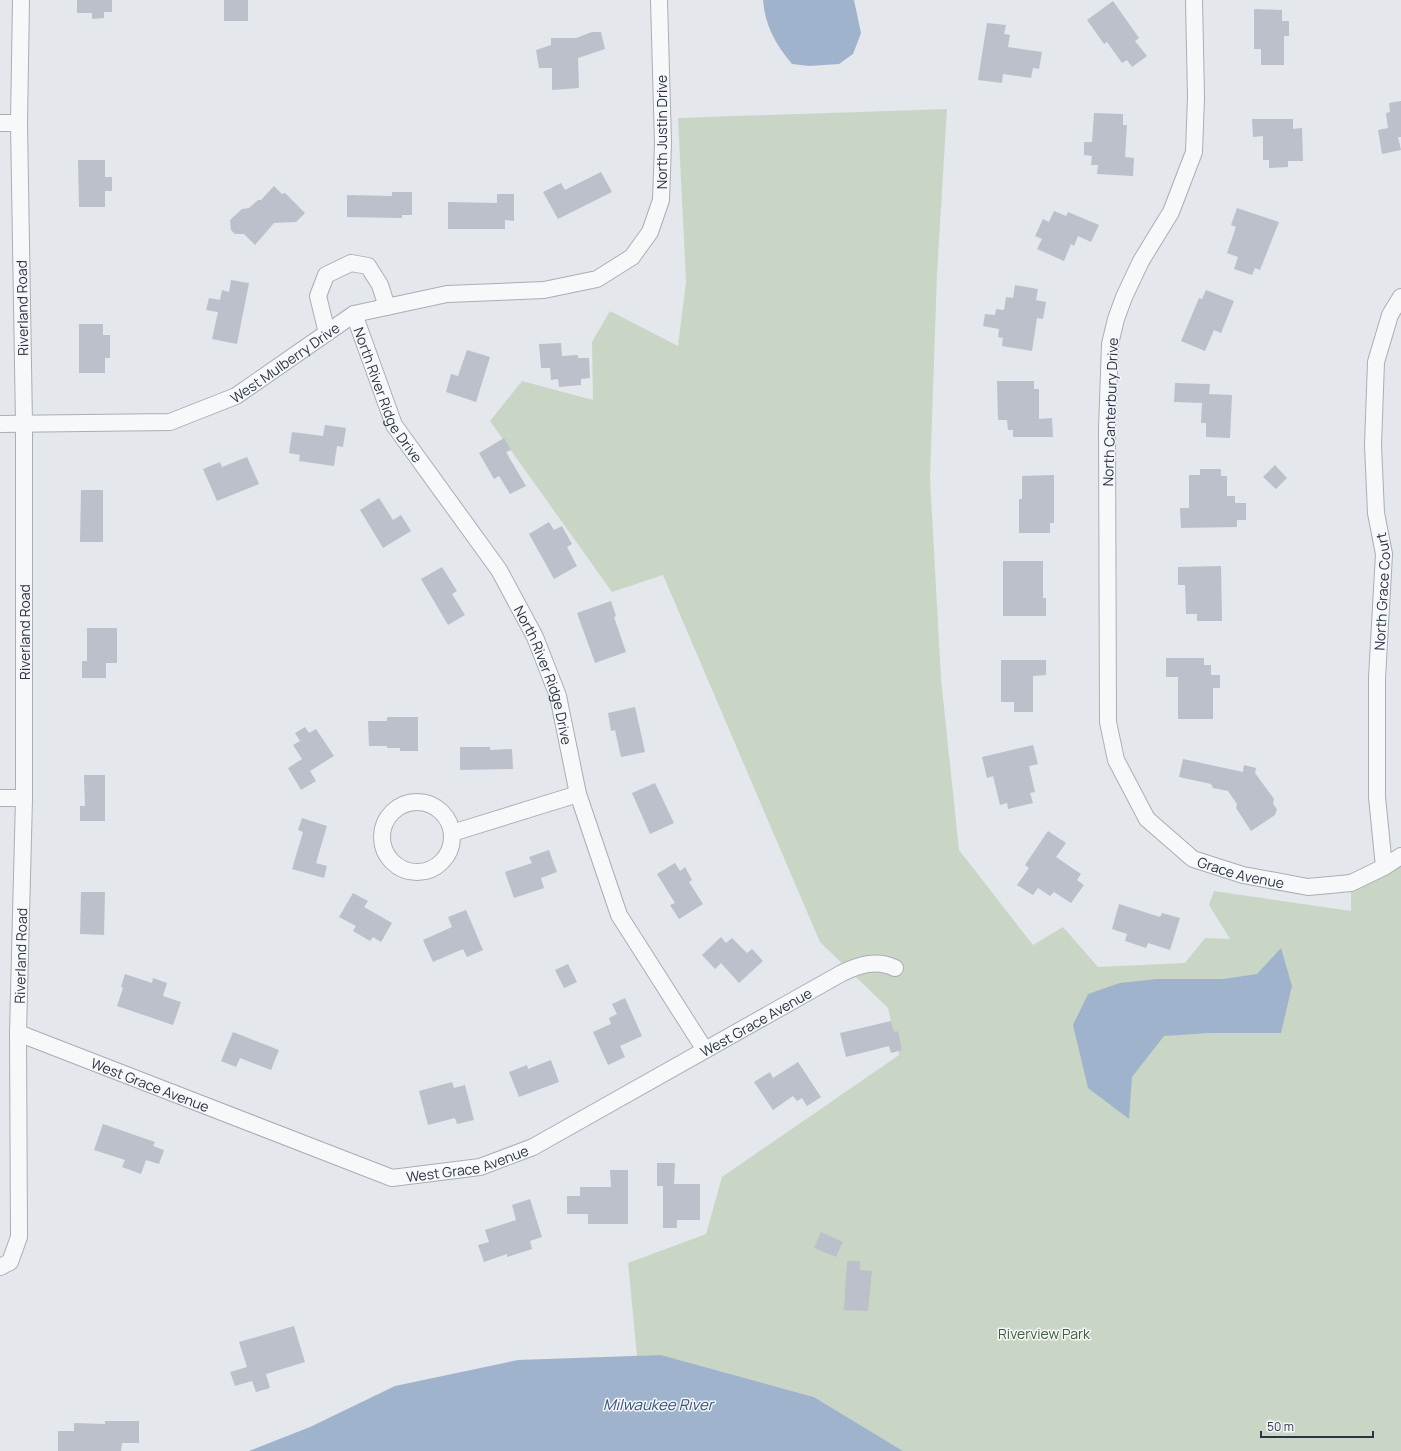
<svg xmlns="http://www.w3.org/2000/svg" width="1401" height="1451" viewBox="0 0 1401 1451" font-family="Manrope,sans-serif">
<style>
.green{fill:#c9d6c5}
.water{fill:#9fb4cc}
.building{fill:#bbc0ca}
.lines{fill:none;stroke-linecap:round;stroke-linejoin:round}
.minor-casing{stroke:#a9aeb7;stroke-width:18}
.minor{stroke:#f7f8fa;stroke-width:16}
.labels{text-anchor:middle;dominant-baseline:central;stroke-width:3;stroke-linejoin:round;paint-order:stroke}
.street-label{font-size:14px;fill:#2b3445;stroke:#f4f6f9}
.park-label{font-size:14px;fill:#3f6138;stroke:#f4f6f9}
.water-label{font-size:15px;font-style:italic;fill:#34527a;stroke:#f4f6f9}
</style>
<rect width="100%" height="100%" fill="#e4e7ec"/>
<polygon class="green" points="947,109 937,273 930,478 941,679 959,850 1033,945 1063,927 1098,967 1185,963 1205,938 1230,939 1209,905 1214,891 1351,911 1351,883 1401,856 1401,1451 903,1451 814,1397 661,1355 637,1356 628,1263 706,1234 722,1177 899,1055 888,1008 820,942 663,575 612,592 490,421 522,381 593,400 592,342 610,311 678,346 686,282 678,118"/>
<g class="water">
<path d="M763,0H854L861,33L853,54L839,64L809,66L792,64C776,45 765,26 763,0Z"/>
<polygon points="1281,948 1292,986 1281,1033 1210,1033 1164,1036 1132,1077 1129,1119 1088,1088 1073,1025 1088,994 1120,983 1156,979 1223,979 1257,974"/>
<polygon points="661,1355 814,1397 903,1451 249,1451 310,1427 395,1386 518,1360"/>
</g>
<g class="building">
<polygon points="77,0 112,0 112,12 104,12 104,18 92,19 92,13 77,13"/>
<rect x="224" y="0" width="24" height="21"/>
<polygon points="1113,1 1139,38 1135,41 1147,56 1132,67 1127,60 1122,63 1107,42 1104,44 1087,20"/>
<polygon points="1254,9 1282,10 1282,21 1289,21 1289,36 1284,36 1284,65 1261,65 1261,49 1254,49"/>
<polygon points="987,23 1006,25 1004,34 1010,35 1008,47 1042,52 1039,69 1033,68 1031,78 1003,74 1002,83 978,80"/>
<polygon points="592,32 601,32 605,49 578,58 579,88 552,90 552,68 539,68 536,50 551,45 551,38 576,38"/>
<polygon points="1401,101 1401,137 1398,137 1401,150 1382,154 1378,130 1388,128 1386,113 1390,112 1389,103"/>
<polygon points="1094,113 1123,114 1123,125 1127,125 1125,157 1134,158 1133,176 1097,174 1098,165 1091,165 1092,156 1084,155 1084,142 1092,142"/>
<polygon points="1252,119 1293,119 1293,129 1302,128 1303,161 1288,161 1288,167 1269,168 1269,160 1263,160 1263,136 1253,137"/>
<polygon points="78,160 105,160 105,177 112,177 112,191 105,191 105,207 79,207"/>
<polygon points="601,172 612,192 558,219 543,192 561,183 565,190"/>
<polygon points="274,186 282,194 285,193 305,213 296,222 274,223 255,245 244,234 235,234 231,230 230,220 242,209 249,208 258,200 261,200"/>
<polygon points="392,192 412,192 412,215 402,215 402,218 347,217 347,195 392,196"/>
<polygon points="497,194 514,194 514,221 505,220 505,229 448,229 448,202 497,203"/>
<polygon points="1237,208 1279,222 1260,270 1255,268 1252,275 1234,269 1238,257 1227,253 1236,227 1231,225"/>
<polygon points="1054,211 1066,216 1068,212 1099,225 1091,242 1078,236 1074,246 1071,244 1064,261 1037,249 1042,239 1035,236 1043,219 1049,222"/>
<polygon points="231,280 249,283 237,344 212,339 218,312 206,310 209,298 220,300 222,290 229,292"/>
<polygon points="1015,285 1038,289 1036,300 1046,302 1043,319 1037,318 1032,351 1002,346 1003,338 998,337 999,329 983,326 985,314 995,315 996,309 1004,310 1006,297 1013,298"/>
<polygon points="1206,290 1234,301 1221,333 1214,330 1205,351 1181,341 1199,298 1202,299"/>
<polygon points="79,324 103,324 103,335 110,335 110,358 105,358 105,373 79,373"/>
<polygon points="561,343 562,356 578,355 578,358 589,358 590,378 581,379 581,385 559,387 558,379 551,380 550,368 541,368 539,344"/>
<polygon points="467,350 490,357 476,402 446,392 451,374 458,376"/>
<polygon points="997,381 1034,381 1034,389 1039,389 1039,419 1052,418 1053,437 1013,437 1013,430 1008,430 1007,420 998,420"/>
<polygon points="1175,383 1210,384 1209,394 1232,395 1230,438 1206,437 1206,423 1201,423 1202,403 1174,402"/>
<polygon points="325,425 346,428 343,447 337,446 334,466 299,461 300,455 289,453 292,432 323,436"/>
<polygon points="504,438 511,450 506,452 526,486 510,494 499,476 494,479 479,453"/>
<polygon points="247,457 259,484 217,501 203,469 220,462 222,467"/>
<polygon points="1275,465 1287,478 1276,489 1263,477"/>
<polygon points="1200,469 1221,469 1221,476 1227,476 1227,496 1235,496 1235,503 1246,503 1246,520 1237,520 1237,527 1181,528 1180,508 1189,508 1189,475 1200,475"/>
<polygon points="1054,475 1054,523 1050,523 1050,533 1019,533 1019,499 1022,499 1022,476"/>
<polygon points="81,490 103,490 103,542 80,542"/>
<polygon points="379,498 393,520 401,515 411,531 383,548 360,510"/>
<polygon points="549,522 554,530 562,526 572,544 567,547 577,566 554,579 529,534"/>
<polygon points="1003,561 1043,561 1043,598 1046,598 1046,616 1003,616"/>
<polygon points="1221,566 1222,621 1197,621 1197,614 1186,614 1185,585 1178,585 1178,567"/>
<polygon points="442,567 457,591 452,594 465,615 448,625 421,579"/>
<polygon points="611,601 616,616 614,617 626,652 595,663 577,613"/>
<polygon points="87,628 117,628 117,663 106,663 106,678 82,678 82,661 87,661"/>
<polygon points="1166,658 1204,658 1204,665 1211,665 1211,675 1220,675 1220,688 1213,688 1213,719 1178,719 1178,677 1166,677"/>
<polygon points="1001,660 1046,660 1046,675 1033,676 1033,712 1014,712 1014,702 1001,702"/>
<polygon points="635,707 645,752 621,757 615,730 611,731 608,713"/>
<polygon points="387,717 418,717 418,751 400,751 400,748 387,748 387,746 369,746 368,721 387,721"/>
<polygon points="305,727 309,733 316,729 334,756 310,771 316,781 301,790 288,768 302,759 293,745 300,741 295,733"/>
<polygon points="1033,745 1038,764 1029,766 1035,792 1030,793 1033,803 1008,809 1007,803 1000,805 993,776 987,778 982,757"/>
<polygon points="460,747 490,747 490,750 512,749 513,769 460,770"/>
<polygon points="1183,759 1243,772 1244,765 1256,768 1255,773 1274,799 1273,804 1277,809 1275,815 1251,831 1236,808 1237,804 1228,791 1213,788 1211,784 1179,777"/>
<polygon points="84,775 105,775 105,821 80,821 80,806 85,806"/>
<polygon points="655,783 674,823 650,834 632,793"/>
<polygon points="302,818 327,826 316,863 327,866 324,878 292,869 303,832 298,830"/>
<polygon points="1048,831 1066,843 1056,857 1081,874 1077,880 1084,885 1071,903 1054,892 1050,896 1038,888 1033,895 1017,885 1029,868 1025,865"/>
<polygon points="549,850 557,872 541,878 544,888 514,898 505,872 532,863 529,857"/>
<polygon points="675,863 680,871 685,867 692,880 689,882 703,904 679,919 670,905 675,903 657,874"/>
<polygon points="81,892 105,892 104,935 80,934"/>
<polygon points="353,893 368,901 364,907 392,923 381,942 373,937 370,941 353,931 356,926 339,917"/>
<polygon points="1119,904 1160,917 1162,913 1180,918 1170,950 1148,943 1146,948 1125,941 1127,934 1112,929"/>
<polygon points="466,910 483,950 467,957 463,949 433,962 423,940 452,927 448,917"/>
<polygon points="721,937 726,943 732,938 747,953 752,949 763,961 739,983 721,963 715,969 702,955"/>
<polygon points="568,964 577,982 564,988 555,970"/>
<polygon points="125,974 152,983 153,978 167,983 163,996 181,1002 173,1025 117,1006 123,988 121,987"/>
<polygon points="625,998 642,1036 620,1046 625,1057 608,1065 593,1032 611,1024 609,1018 617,1014 612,1004"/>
<polygon points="891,1021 894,1032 898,1031 902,1050 891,1053 889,1046 846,1057 840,1033"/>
<polygon points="233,1032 279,1050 271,1070 240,1058 236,1067 221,1061"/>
<polygon points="551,1060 559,1082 519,1097 509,1072 527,1065 528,1069"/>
<polygon points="798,1062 821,1097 807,1106 802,1098 797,1101 793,1096 773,1110 754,1082 770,1072 773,1078"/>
<polygon points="452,1082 454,1088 465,1085 474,1120 457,1124 455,1118 428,1125 419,1091"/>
<polygon points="103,1124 155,1142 153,1146 164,1150 159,1164 146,1160 141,1174 122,1167 125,1160 94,1150"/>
<polygon points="657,1163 675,1163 674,1184 700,1184 700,1220 677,1220 677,1228 663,1228 663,1186 657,1186"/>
<polygon points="610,1170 628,1170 628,1224 588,1224 588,1214 567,1214 567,1196 580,1196 580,1187 611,1187"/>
<polygon points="530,1199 542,1237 530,1241 532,1249 507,1257 507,1254 484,1262 478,1245 489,1242 485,1230 516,1220 512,1205"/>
<polygon points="821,1232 843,1242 836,1257 814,1248"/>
<polygon points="847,1261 860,1261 860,1270 872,1271 868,1311 844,1310"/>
<polygon points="294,1326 305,1362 266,1374 270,1388 256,1392 252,1381 235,1386 230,1372 247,1367 239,1342"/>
<polygon points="105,1421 139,1421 139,1443 122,1443 121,1451 58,1451 58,1431 74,1431 74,1423 105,1424"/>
</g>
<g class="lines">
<defs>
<g id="minor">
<path id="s1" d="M1194,0L1196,97L1194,152L1171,212L1141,261L1124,297L1116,319L1110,344L1107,429L1108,722L1116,760L1147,819L1193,859L1243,875L1308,887L1351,883L1384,867L1401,856"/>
<polyline points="0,123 19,123"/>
<path id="s2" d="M354,314L394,425L499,570L535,637L558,696L578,794L619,915L705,1050"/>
<polyline points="327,333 318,296 326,275 351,263 368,266 380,285 387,307"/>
<path id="s3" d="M0,424L170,422L236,396L354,314L447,294L544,290L597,279L632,257L650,232L661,200L663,143L659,0"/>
<polyline points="0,798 24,798"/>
<circle cx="417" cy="837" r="35"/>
<polyline points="452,833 578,794"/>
<path id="s4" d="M1384,867L1377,797V678L1384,554L1376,513L1373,445L1376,362L1390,315L1401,297"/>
<path id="s5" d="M18,1033L392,1178L480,1167L533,1147L842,973C859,965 876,959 895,968"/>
<path id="s6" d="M0,1267L10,1262L19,1237L18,1033L24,798V424L19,123L21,0"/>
</g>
</defs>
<use href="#minor" class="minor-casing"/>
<use href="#minor" class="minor"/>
</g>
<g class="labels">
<g class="street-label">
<text transform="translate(661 132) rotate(-90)">North Justin Drive</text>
<text transform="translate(22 308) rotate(-91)">Riverland Road</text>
<text stroke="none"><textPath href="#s3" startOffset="300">West Mulberry Drive</textPath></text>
<text stroke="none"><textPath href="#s2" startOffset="88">North River Ridge Drive</textPath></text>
<text transform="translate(1110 412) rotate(-88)">North Canterbury Drive</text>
<text stroke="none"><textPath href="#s4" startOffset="276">North Grace Court</textPath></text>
<text transform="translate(24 632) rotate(-90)">Riverland Road</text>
<text stroke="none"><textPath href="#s2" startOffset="412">North River Ridge Drive</textPath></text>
<text stroke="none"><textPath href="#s1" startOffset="957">Grace Avenue</textPath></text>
<text stroke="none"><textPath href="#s6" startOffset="319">Riverland Road</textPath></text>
<text stroke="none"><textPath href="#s5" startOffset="802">West Grace Avenue</textPath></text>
<text stroke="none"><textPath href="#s5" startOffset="142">West Grace Avenue</textPath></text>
<text stroke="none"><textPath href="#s5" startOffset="478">West Grace Avenue</textPath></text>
</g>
<g class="park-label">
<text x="1044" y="1333">Riverview Park</text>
</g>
<g class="water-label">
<text x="658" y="1404">Milwaukee River</text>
</g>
</g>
<path d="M1261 1431v6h112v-6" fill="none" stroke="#2b3445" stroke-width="2"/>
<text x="1267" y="1431" font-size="12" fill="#2b3445" stroke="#f4f6f9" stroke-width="3" paint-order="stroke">50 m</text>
</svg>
